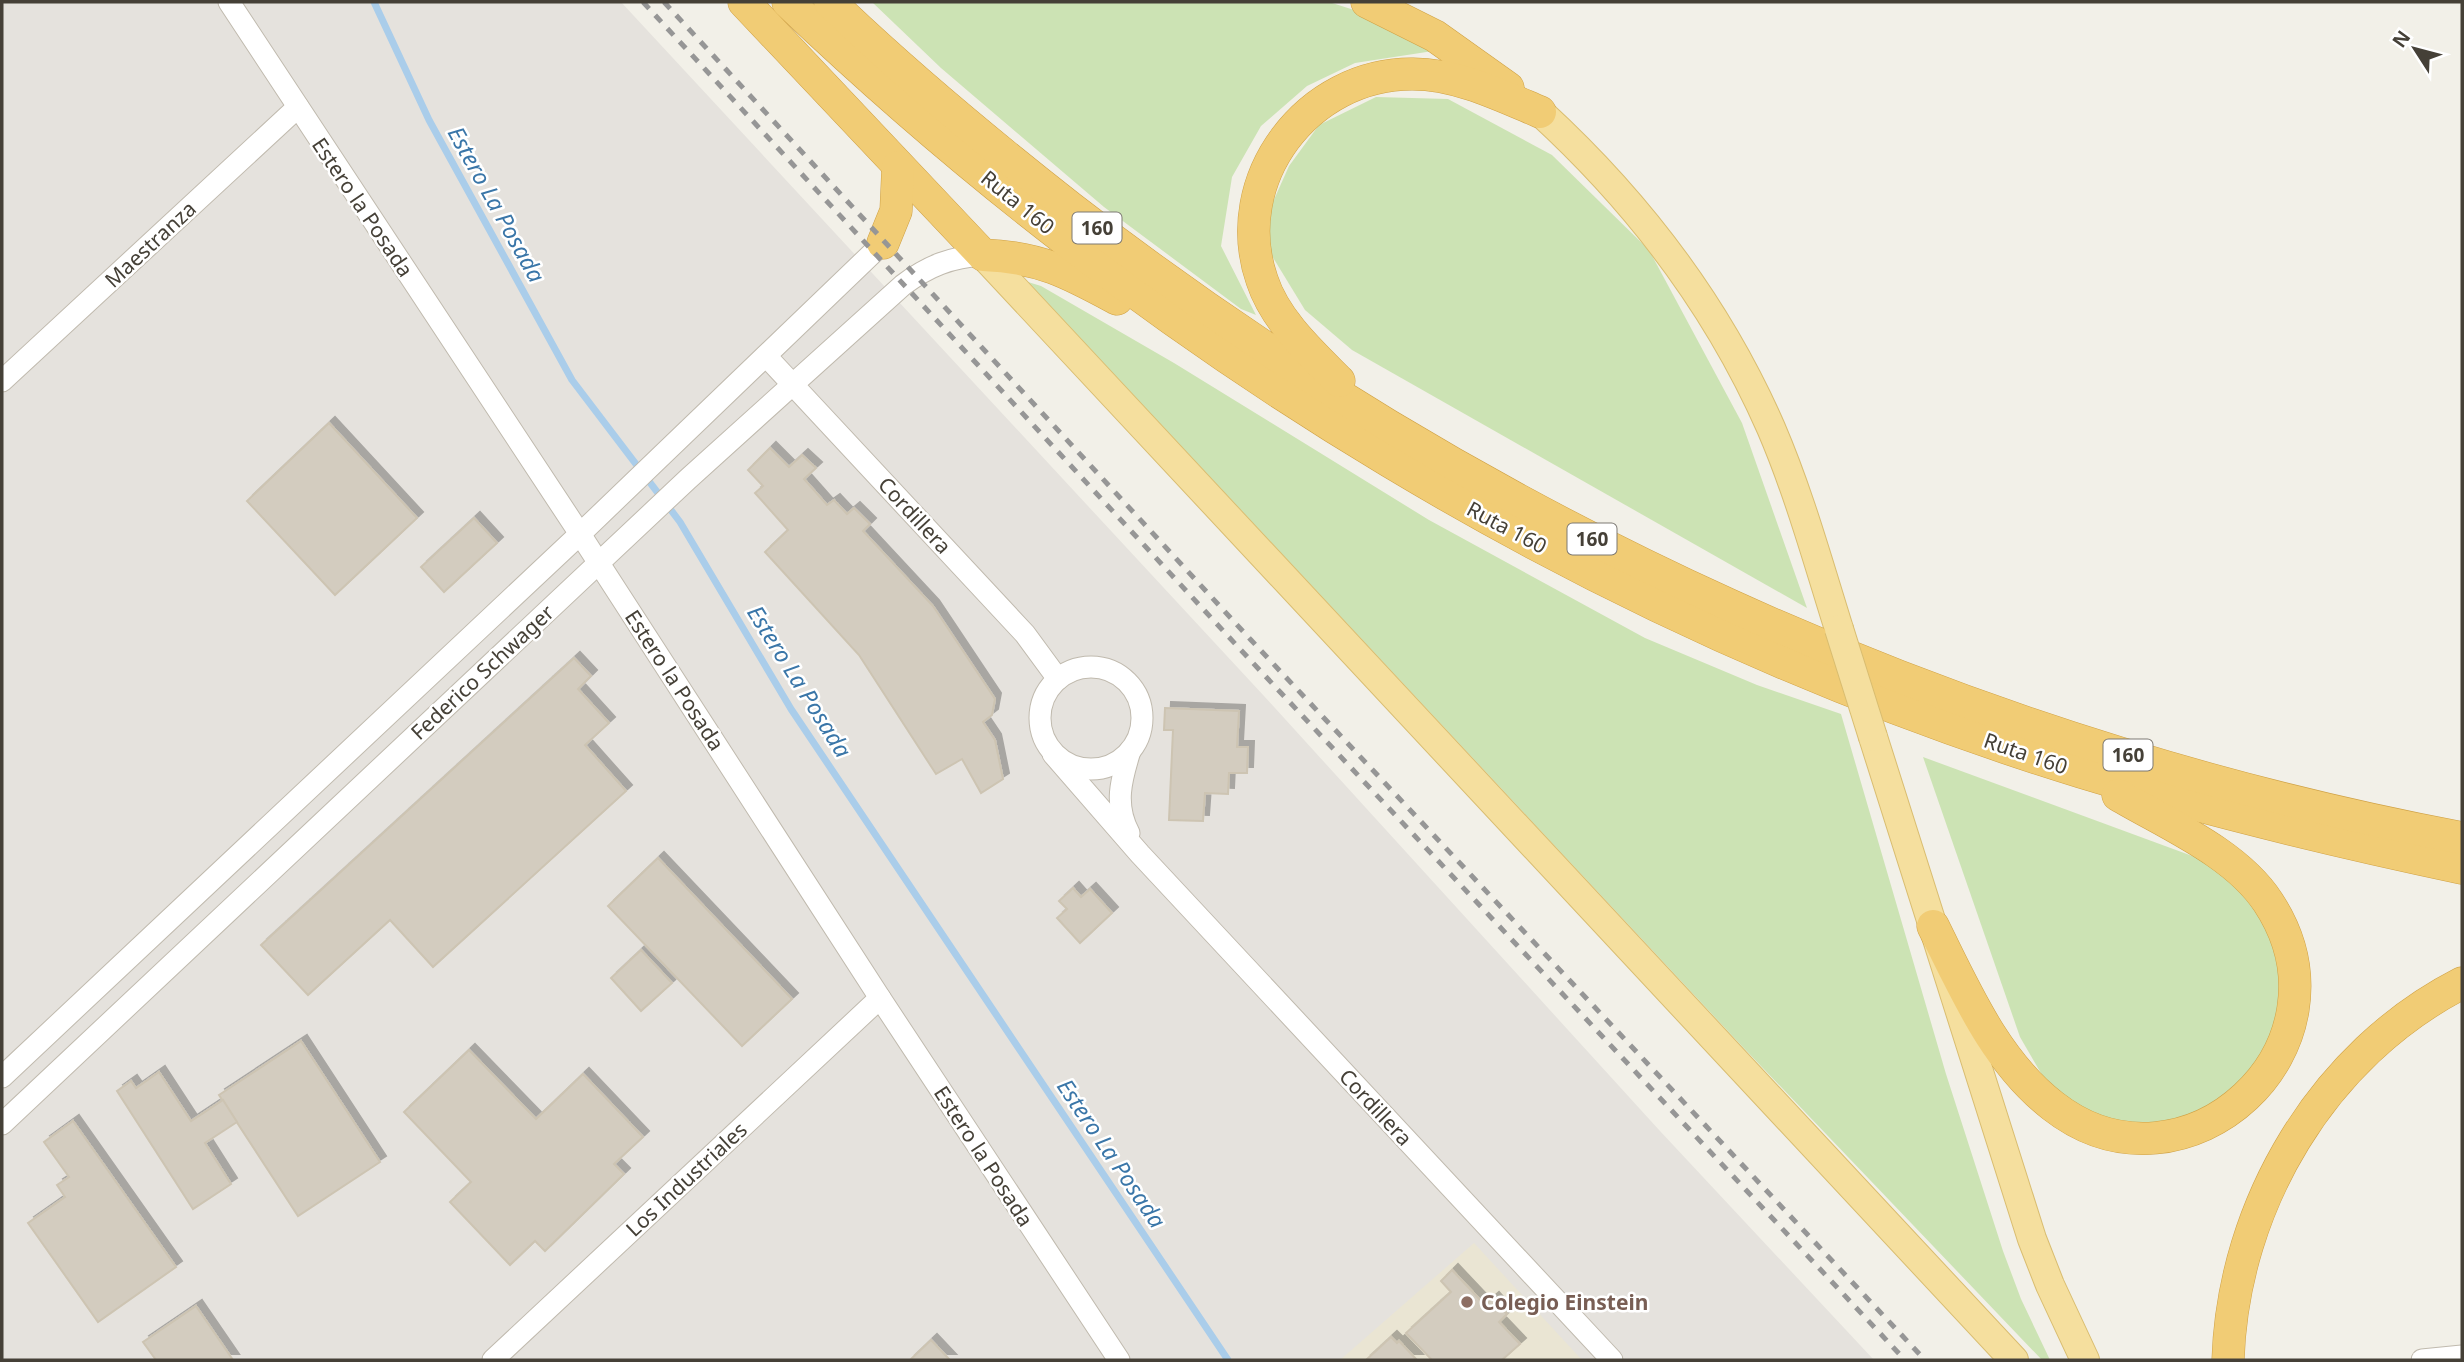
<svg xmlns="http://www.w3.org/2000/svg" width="2464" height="1362" viewBox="0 0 2464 1362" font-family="'Noto Sans',sans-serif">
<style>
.industrial{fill:#e5e2dd}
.education{fill:#eae5d3}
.green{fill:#cce3b4}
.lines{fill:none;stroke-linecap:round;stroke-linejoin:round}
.stream{stroke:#aacdea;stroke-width:7}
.building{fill:#d3ccbf;stroke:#cdc4b2;stroke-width:2;filter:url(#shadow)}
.minor-casing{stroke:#c0baae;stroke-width:23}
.major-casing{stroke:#d9bd70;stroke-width:30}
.highway-casing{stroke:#cfa145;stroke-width:33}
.minor{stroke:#fff;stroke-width:21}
.major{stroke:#f5df9e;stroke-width:28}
.highway{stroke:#f1cc75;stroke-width:32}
.rail{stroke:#969696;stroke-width:5;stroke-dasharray:9 9;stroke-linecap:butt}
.major-bridge-casing{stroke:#d9bd70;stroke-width:30;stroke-linecap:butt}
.major-bridge{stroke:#f5df9e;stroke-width:28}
.education-dot{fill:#8d6e63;stroke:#fff;stroke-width:2.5}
.labels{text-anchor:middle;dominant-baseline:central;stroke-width:5;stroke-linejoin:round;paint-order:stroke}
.shield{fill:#fff;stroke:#7d7973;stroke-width:2}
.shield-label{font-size:19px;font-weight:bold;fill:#454037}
.street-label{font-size:21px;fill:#454037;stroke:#fff}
.education-label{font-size:21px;font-weight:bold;fill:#785e54;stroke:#fff;text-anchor:start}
.water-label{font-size:23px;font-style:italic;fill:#3a76a8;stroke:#fff}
</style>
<defs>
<filter id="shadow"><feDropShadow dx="6" dy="-6" stdDeviation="0" flood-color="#0004"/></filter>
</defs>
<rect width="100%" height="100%" fill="#f2f0e8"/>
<polygon class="industrial" points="2,2 621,2 1264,696 1660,1131 1874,1360 2,1360"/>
<polygon class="education" points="1474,1243 1582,1360 1340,1360"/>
<g class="green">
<polygon points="872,2 1329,2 1351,9 1433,51 1355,63 1307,86 1261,126 1232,177 1221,246 1256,315 1241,309 1104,207 941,68"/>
<polygon points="1376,97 1448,99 1552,155 1649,250 1742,423 1807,608 1352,350 1305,310 1269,251 1264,222 1289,166 1319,125"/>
<polygon points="1028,282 1041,286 1174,363 1429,520 1645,638 1757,685 1841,714 1946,1074 2003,1251 2021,1299 2050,1360 2042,1360 1739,1043"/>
<polygon points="1923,757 2195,857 2230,875 2258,902 2287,978 2265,1062 2199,1116 2157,1126 2113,1121 2074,1104 2042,1075 2020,1037"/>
</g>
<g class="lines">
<polyline class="stream" points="374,2 429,120 572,380 680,522 791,709 1228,1360"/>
</g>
<g class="building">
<polygon points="329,423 417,518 335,595 247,501"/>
<polygon points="770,448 789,467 802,455 816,468 804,479 827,505 834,500 847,514 854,508 870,524 863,531 933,606 995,699 992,715 983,722 995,740 1003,779 981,793 962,759 936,774 859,655 765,552 788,530 755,493 763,486 748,470"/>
<polygon points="474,518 497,543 444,592 421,567"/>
<polygon points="574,658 591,676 578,689 609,723 585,745 626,791 433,967 390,920 308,995 261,945"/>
<polygon points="1165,708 1239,711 1237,747 1248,747 1247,773 1229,773 1228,794 1205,793 1203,821 1169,820 1173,730 1164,730"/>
<polygon points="658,858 792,999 742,1046 608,906"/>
<polygon points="1073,888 1081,897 1090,889 1112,913 1080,943 1057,918 1067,909 1059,901"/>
<polygon points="641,950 672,983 641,1011 611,978"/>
<polygon points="301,1041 380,1162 298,1216 219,1095"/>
<polygon points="469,1050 536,1119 583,1074 643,1137 614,1164 624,1174 545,1251 535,1241 510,1265 450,1202 471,1182 404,1112"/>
<polygon points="159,1072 191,1121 223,1100 237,1122 205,1143 231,1184 193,1209 117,1091 131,1081 136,1088"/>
<polygon points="73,1121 176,1267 98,1322 28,1223 65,1197 57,1185 69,1177 44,1142"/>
<polygon points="1452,1270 1485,1305 1493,1298 1507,1314 1499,1322 1520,1344 1502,1360 1432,1360 1406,1333 1451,1292 1441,1281"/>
<polygon points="196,1306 233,1360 156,1360 143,1342"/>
<polygon points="1391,1337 1397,1343 1399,1341 1417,1360 1366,1360"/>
<polygon points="931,1340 950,1360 910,1360"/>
</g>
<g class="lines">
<defs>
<g id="minor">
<polyline points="229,2 580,534 880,998 1119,1360"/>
<polyline points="766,356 1025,634 1058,679"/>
<polyline points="2,381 298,107"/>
<circle cx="1091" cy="718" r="51"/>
<polyline points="1053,754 1140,854 1612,1360"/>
<path d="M1129,833C1114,805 1121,780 1130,751"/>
<polyline points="2,1077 580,534 883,243"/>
<path d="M2,1124L688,479L903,285C928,266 951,257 983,255"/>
<polyline points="493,1360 880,998"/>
<polyline points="2422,1360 2462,1356"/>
</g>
<g id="major">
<path d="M1540,112C1637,201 1718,307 1771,428C1799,493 1818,562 1839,629"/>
<polyline points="983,255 2014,1360"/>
<polyline points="1873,737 2032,1239 2050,1285 2085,1360"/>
</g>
<g id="highway">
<path d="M744,2L983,255C1040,257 1069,273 1117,299"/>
<path d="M788,2C1153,350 1597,623 2081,772C2206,810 2334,841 2462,868"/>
<path d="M830,2C906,75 988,143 1071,208C1478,523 1957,742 2462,838"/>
<polyline points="1367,2 1435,36 1508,88"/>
<polyline points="883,243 896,211 898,167"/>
<path d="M1339,381C1310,352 1275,320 1262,280C1227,179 1308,73 1413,74C1457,74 1500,95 1540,112"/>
<path d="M1933,926C1965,990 1995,1061 2053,1106C2185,1209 2363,1046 2268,902C2236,853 2167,824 2118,795"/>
<path d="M2228,1360C2233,1205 2323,1054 2462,983"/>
</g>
</defs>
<use href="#minor" class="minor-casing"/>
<use href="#major" class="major-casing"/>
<use href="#highway" class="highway-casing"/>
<use href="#minor" class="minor"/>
<use href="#major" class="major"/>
<use href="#highway" class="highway"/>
<g class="rail">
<polyline points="643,2 1239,648 1905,1360"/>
<polyline points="664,2 1251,640 1925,1360"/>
</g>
<defs>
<polyline id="major-bridge" points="1839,629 1873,737"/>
</defs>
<use href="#major-bridge" class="major-bridge-casing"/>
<use href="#major-bridge" class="major-bridge"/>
</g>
<circle class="education-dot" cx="1467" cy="1302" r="7"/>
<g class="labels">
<g class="shield">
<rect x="1072.5" y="212.5" width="49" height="31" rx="5"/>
<rect x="1567.5" y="523.5" width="49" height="31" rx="5"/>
<rect x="2103.5" y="739.5" width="49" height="31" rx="5"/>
</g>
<g class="shield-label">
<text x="1097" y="228">160</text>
<text x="1592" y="539">160</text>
<text x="2128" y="755">160</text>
</g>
<g class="street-label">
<text transform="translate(1018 202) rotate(39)">Ruta 160</text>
<text transform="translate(363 207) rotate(56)">Estero la Posada</text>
<text transform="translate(150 244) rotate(-43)">Maestranza</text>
<text transform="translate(915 515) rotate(47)">Cordillera</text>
<text transform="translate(1507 527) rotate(28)">Ruta 160</text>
<text transform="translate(482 672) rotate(-43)">Federico Schwager</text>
<text transform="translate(675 680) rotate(57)">Estero la Posada</text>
<text transform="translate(2026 753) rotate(19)">Ruta 160</text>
<text transform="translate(1376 1107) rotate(47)">Cordillera</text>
<text transform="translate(984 1156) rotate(57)">Estero la Posada</text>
<text transform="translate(686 1179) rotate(-43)">Los Industriales</text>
</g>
<g class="education-label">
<text x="1481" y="1302">Colegio Einstein</text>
</g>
<g class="water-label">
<text transform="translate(497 204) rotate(61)">Estero La Posada</text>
<text transform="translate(800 681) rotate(58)">Estero La Posada</text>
<text transform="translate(1112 1153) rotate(56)">Estero La Posada</text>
</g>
</g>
<rect width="2464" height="1362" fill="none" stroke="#454037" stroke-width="7"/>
<g transform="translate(2415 49) rotate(306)" stroke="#ffffff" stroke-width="5" paint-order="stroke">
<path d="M0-5L12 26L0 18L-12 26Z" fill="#454037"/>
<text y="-10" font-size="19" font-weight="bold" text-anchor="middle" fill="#454037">N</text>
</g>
</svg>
